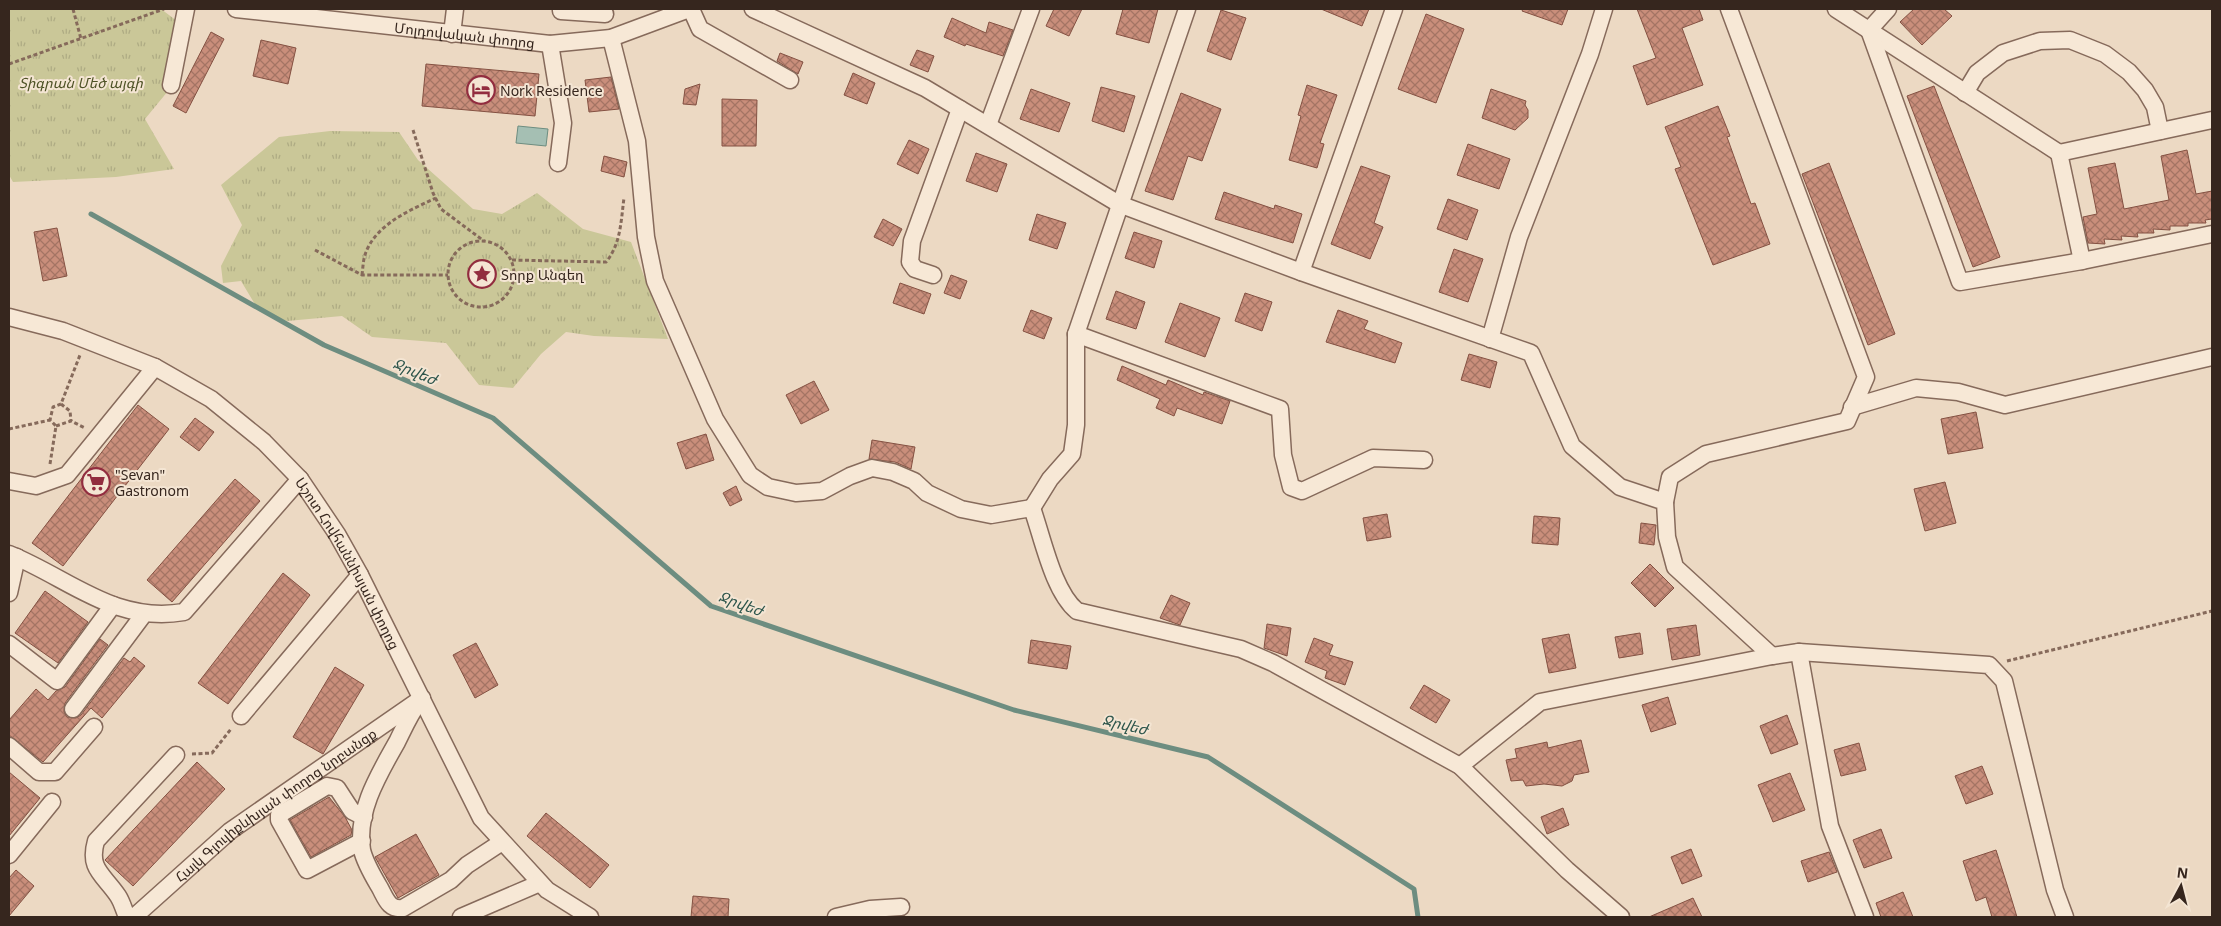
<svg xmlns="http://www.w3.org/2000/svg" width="2221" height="926" viewBox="0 0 2221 926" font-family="Georgia,'Noto Sans Armenian',serif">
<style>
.grass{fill:url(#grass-tufts)}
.water{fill:#a5bfb3;stroke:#6d8d80}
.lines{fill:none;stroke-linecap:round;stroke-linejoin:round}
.stream{stroke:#6d8d80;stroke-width:5}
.building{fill:url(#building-cross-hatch);stroke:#845142}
.minor-casing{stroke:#866a5b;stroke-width:19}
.path{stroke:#866a5b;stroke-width:3;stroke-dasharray:4 2.5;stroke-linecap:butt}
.minor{stroke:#f7e8d6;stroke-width:16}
.labels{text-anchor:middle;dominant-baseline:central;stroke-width:4;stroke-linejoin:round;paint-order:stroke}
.street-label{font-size:14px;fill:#36261e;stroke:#f4e5d3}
.park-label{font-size:14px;font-style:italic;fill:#4e5226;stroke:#f4e5d3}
.poi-label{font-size:14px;fill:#36261e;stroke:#f4e5d3;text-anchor:start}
.water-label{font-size:15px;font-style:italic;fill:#2e564c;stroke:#f4e5d3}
</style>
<defs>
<pattern id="grass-tufts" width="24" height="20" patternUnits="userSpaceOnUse" patternTransform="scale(1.25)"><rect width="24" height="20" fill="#cac798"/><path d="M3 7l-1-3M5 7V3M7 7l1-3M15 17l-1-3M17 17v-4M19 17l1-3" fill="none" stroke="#aeab83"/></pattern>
<pattern id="building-cross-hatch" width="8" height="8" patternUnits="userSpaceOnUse" patternTransform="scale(1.25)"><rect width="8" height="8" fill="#c98e7b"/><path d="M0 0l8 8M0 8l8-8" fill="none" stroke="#a47464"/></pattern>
</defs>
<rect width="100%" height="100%" fill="#ecd9c3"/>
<g class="grass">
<polygon points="9,9 161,9 181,24 168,91 145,119 174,169 116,177 13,182 9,175"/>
<polygon points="330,131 399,132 418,160 473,209 502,214 537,193 583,229 631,242 668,339 594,336 566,332 541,354 513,388 479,385 446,343 372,337 342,316 287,321 259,311 241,281 223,283 221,266 242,225 221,185 279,137"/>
</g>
<polygon class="water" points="518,126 548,129 546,146 516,143"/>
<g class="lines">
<polyline class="stream" points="91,214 324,345 493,418 711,606 1014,710 1208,757 1414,889 1418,917"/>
</g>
<g class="building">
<polygon points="1054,9 1082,9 1069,36 1046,26"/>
<polygon points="1123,9 1158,9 1149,43 1116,34"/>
<polygon points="1321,9 1369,9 1362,26"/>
<polygon points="1523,9 1568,9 1562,25 1522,11"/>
<polygon points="1637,9 1699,9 1703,20 1682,28 1703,85 1647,105 1633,66 1656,58"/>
<polygon points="1914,9 1944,9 1952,16 1922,45 1900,22"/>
<polygon points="1221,10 1246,18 1231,60 1207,51"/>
<polygon points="1426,14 1464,29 1436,103 1398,89"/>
<polygon points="952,18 986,33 989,22 1013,30 1003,56 966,44 965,46 944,37"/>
<polygon points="211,32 224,39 186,113 173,106"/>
<polygon points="261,40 296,48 288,84 253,76"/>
<polygon points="917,50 934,56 928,72 910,65"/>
<polygon points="780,53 803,62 798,74 777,61"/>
<polygon points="426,64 539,74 535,116 422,106"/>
<polygon points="853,73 875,83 867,104 844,95"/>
<polygon points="611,77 619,109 589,112 585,80"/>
<polygon points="700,84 696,105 683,104 685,89"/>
<polygon points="1307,85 1337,95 1320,143 1324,144 1317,168 1289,160 1301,116 1298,115"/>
<polygon points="1934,86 2000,257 1973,267 1907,96"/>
<polygon points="1101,87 1135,96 1124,132 1092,121"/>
<polygon points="1031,89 1070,103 1059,132 1020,119"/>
<polygon points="1491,89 1526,101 1525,105 1528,110 1528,118 1515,130 1482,118"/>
<polygon points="1181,93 1221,109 1202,161 1188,156 1173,200 1145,191"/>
<polygon points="722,99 757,100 756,146 722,146"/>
<polygon points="1718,106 1730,136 1727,137 1751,204 1755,203 1770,244 1713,265 1675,169 1681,167 1665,127"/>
<polygon points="909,140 929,149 918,174 897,164"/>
<polygon points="1468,144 1510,159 1499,189 1457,175"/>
<polygon points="2187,150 2196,194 2212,191 2212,219 2205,220 2206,223 2188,223 2188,226 2170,226 2170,230 2153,229 2154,233 2137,233 2138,237 2121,236 2122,240 2104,239 2105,244 2088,243 2083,217 2097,214 2088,168 2115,163 2124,209 2169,200 2161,156"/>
<polygon points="976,153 1007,164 997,192 966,181"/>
<polygon points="604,156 627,162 624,177 601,171"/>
<polygon points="1829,163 1895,334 1868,345 1802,174"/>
<polygon points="1361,166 1390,176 1374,223 1383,227 1370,259 1331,244"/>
<polygon points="1224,192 1274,209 1275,205 1302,214 1293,243 1215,219"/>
<polygon points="1448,199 1478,210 1467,240 1437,229"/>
<polygon points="1037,214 1066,223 1057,249 1029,240"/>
<polygon points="883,219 902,229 893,246 874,237"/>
<polygon points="57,228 67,276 43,281 34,232"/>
<polygon points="1134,232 1162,241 1154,268 1125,258"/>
<polygon points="1454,249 1483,259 1468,302 1439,292"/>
<polygon points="951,275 967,281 960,299 944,293"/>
<polygon points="900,283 931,294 924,314 893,303"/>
<polygon points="1116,291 1145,302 1136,329 1106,319"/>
<polygon points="1245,293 1272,302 1262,331 1235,321"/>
<polygon points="1180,303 1220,318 1205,357 1165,342"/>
<polygon points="1031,310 1052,318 1044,339 1023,331"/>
<polygon points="1338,310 1368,321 1364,329 1402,343 1395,363 1326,342"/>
<polygon points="1469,354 1497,362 1490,388 1461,380"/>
<polygon points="1122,366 1166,385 1168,380 1203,395 1204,392 1230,401 1222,424 1177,408 1174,416 1156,408 1160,399 1117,380"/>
<polygon points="814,381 829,410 801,424 786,395"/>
<polygon points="138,405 169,429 63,566 32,543"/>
<polygon points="1976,412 1983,448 1948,454 1941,419"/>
<polygon points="195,418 214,432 199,451 180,437"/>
<polygon points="706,434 714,460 686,469 677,443"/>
<polygon points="872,440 915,447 911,469 895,462 869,459"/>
<polygon points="235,479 260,501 172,602 147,580"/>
<polygon points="1945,482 1956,523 1925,531 1914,489"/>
<polygon points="736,486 742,500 730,506 723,493"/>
<polygon points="1387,514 1391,537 1367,541 1363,518"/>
<polygon points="1534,516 1560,518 1558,545 1532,543"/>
<polygon points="1641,523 1656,525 1654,545 1639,543"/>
<polygon points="1650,564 1674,588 1655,607 1631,583"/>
<polygon points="283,573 310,595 228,704 198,683"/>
<polygon points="45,591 88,622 58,663 15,633"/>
<polygon points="1171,595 1190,603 1180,625 1160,618"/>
<polygon points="1267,624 1291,628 1287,656 1264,648"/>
<polygon points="1696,625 1700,655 1672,660 1667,629"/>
<polygon points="1640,633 1643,654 1619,658 1615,637"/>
<polygon points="1569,634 1576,668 1549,673 1542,639"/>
<polygon points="1314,638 1333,645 1329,655 1353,662 1345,685 1325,678 1327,671 1305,662"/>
<polygon points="100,639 108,645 65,703 64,712 67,717 76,718 81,715 124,658 130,662 134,657 145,666 102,718 91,708 43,762 9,735 9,720 36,689 48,700 56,691 65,687"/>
<polygon points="1031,640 1071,646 1067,669 1028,663"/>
<polygon points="476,643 498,685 475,698 453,655"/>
<polygon points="335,667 364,685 323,754 293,737"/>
<polygon points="1424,685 1450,700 1436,723 1410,708"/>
<polygon points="1668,697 1676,724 1651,732 1642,705"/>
<polygon points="1787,715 1798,744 1771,754 1760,726"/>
<polygon points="1581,740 1589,772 1574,775 1572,781 1562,786 1544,784 1526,786 1523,780 1511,781 1506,760 1517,758 1515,749 1547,742 1548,748"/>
<polygon points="1859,743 1866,770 1841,776 1834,750"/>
<polygon points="197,762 225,789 133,886 105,860"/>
<polygon points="1982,766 1993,794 1966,804 1955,776"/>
<polygon points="9,772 40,798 9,836"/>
<polygon points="1790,773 1805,810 1773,822 1758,785"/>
<polygon points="329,797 345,817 352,830 351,835 311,857 290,820"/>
<polygon points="1563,808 1569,825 1547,834 1541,817"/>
<polygon points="546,813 609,865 590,888 527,836"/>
<polygon points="1881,829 1892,858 1864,868 1853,840"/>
<polygon points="416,834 439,875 398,898 375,857"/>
<polygon points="1691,849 1702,876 1682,884 1671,857"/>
<polygon points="1996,850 2010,894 2017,917 1992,917 1986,897 1976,901 1963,861"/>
<polygon points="1829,852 1837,872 1808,882 1801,861"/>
<polygon points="16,870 34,886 9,916 9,878"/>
<polygon points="1903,892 1913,917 1881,917 1876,903"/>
<polygon points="693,896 729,899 728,917 691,917"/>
<polygon points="1693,898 1702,917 1649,917"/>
</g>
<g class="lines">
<defs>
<g id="minor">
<path id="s1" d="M236,9L550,44L611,38L689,9"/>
<polyline points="561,9 561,11 605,14"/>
<polyline points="691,9 700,29 790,80"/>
<polyline points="753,9 925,88 1119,204 1301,272 1531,353 1572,446 1620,487 1665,502 1667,537 1675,567 1772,656"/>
<polyline points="1836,9 2059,153 2212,120"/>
<polyline points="1888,9 1869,30 1960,282 2082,261 2212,234"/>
<polyline points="452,34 455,9"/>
<polyline points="611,38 637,141 646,237 655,281 715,419 750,475 768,487 796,493 822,491 850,476 872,468 893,472 914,481 927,493 961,509 991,515 1032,508"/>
<polyline points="550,44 563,123 558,163"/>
<polyline points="171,85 186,9"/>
<polyline points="1965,93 1977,73 2003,53 2040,41 2070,40 2105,54 2129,72 2145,90 2155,107 2160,131"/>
<polyline points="988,125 1031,9"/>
<polyline points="2059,153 2082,261"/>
<polyline points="1301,272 1394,9"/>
<polyline points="933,275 915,269 910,262 912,241 960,109"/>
<path id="s2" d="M9,317L63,331L155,367L211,399L264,442L300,479L337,534L360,575L481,818L547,890L590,917"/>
<polyline points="1076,334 1280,409 1283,455 1291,487 1302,491 1373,458 1424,460"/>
<polyline points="1490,339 1519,237 1590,54 1604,9"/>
<polyline points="1852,407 1916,388 1958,392 2005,405 2212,357"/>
<polyline points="9,481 36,486 67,475 155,367"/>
<polyline points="1665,502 1670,477 1706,454 1847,421 1866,377 1729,9"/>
<path d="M1032,508C1043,539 1053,591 1077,611L1241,649L1273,663L1460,766L1567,870L1621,917"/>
<polyline points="1032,508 1050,479 1072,454 1076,425 1076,334 1187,9"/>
<path d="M9,554C69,578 114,624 184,612L300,479"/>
<polyline points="9,593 17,557"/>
<polyline points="9,644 57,681 113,605"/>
<polyline points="1799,652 1830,826 1865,917"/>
<path d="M419,702C410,714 404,728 397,742C379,774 356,811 362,850C365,863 373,876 380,888C386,899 389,910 403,908L451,880L467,865L502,842"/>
<polyline points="73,709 144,614"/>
<polyline points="241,716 360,575"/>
<polyline points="9,746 39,772 55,772 94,727"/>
<polyline points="1460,766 1540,702 1772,656 1799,652 1989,665 2004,681 2055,890 2065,917"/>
<polyline points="362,841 307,870 279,820 279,815 327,786 337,788 352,811 364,817"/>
<polyline points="9,855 52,802"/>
<path d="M127,917C124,910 122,902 118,896C103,874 88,869 96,841L176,755"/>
<path id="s3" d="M134,917L230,831L422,698"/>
<polyline points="461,917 540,883"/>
<polyline points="836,917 870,909 901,907"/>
</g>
</defs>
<use href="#minor" class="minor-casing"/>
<g class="path">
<polyline points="73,9 81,39"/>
<polyline points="9,64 164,9"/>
<polyline points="413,130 433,193 441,209 484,241"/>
<circle cx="481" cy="274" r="33"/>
<polyline points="315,250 362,275 448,275"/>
<path d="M512,260L606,262C621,244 621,220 624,198"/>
<path d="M362,275C363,268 363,259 366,252C377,224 410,210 436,198"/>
<polyline points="61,404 70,411 71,421"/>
<polyline points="56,426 71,421 85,428"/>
<polyline points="9,429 50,420"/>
<polyline points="50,464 56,426 50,420 53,407 61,404 80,355"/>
<polyline points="2007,661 2212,611"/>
<polyline points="192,754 212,753 231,729"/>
</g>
<use href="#minor" class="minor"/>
</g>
<defs>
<symbol id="hotel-ring" viewBox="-11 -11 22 22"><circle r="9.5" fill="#f4e5d3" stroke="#922d3f" stroke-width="1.5"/><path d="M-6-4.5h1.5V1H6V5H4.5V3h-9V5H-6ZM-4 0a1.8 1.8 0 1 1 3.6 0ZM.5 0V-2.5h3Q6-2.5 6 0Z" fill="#922d3f"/></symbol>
<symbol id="sight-ring" viewBox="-11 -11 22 22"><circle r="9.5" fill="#f4e5d3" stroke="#922d3f" stroke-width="1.5"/><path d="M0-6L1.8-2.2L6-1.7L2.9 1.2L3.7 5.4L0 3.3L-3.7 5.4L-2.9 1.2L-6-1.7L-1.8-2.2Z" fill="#922d3f"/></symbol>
<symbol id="supermarket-ring" viewBox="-11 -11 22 22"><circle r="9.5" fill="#f4e5d3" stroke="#922d3f" stroke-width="1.5"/><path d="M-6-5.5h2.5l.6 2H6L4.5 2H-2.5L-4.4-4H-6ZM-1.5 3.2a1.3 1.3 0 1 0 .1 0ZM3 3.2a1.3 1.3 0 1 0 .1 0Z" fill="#922d3f"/></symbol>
</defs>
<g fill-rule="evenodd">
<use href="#hotel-ring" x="465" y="74" width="32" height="32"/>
<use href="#sight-ring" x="466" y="258" width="32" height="32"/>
<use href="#supermarket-ring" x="80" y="466" width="32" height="32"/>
</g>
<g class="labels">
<g class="street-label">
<text stroke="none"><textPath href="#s1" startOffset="230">Մոլդովական փողոց</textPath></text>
<text stroke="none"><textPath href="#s2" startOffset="436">Աշոտ Հովհաննիսյան փողոց</textPath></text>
<text stroke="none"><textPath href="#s3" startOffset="181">Հայկ Գյուլիքևխյան փողոց նրբանցք</textPath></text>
</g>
<g class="park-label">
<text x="81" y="82">Տիգրան Մեծ այգի</text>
</g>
<g class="poi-label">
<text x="500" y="90">Nork Residence</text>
<text x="501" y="274">Տորք Անգեղ</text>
<text x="115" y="474">"Sevan"<tspan x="115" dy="16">Gastronom</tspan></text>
</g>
<g class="water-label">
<text transform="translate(415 371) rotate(23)">Ջրվեժ</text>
<text transform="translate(741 603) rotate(20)">Ջրվեժ</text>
<text transform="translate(1125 724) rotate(13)">Ջրվեժ</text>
</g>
</g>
<rect width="2221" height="926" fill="none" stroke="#36261e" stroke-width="20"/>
<g transform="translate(2181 886) rotate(7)" stroke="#f4e5d3" stroke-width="4" paint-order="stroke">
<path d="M0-4L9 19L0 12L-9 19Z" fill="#36261e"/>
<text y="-8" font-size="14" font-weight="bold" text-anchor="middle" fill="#36261e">N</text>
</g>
</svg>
